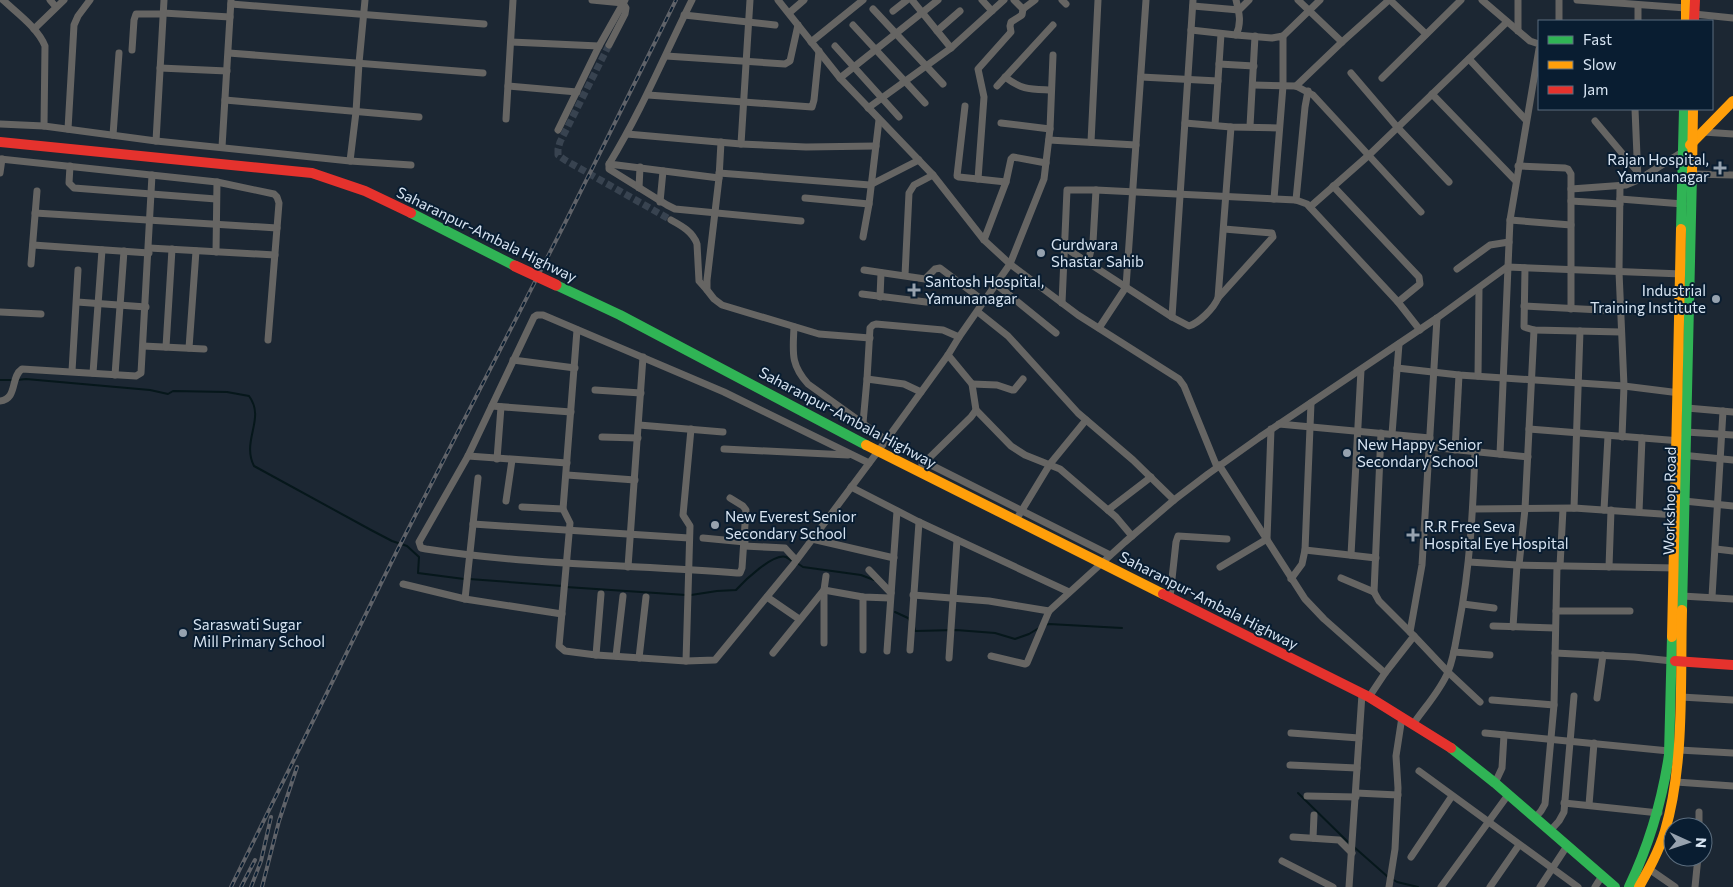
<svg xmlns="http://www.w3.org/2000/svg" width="1733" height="887" viewBox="0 0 1733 887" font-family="Commissioner,sans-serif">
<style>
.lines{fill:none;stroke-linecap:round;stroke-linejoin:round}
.stream{stroke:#06171b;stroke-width:2}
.street-tunnel{stroke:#384350;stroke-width:7;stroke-dasharray:7 3.5;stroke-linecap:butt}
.street{stroke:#666563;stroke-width:7}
.fast{stroke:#30b455;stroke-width:10}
.slow{stroke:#ff9f0a;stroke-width:10}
.jam{stroke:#e5322d;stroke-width:10}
.rail-casing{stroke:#606369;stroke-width:4}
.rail{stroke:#091d31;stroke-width:2;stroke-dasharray:5.5;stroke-linecap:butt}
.jam-bridge{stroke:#e5322d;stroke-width:11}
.poi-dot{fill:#96a2af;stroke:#091d31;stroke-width:2}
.labels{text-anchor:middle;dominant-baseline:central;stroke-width:4;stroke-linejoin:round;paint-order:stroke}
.poi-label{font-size:15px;fill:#d7e4f2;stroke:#091d31;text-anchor:start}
.street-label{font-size:15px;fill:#d7e4f2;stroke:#091d31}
</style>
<rect width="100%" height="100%" fill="#1c2733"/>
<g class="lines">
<g class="stream">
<polyline points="0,380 12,380"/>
<path d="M17,380L26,379L150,390L168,394L173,391L227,392L249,396C266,419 241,440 254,466L371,530L392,541L407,546L419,557L418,573L464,579"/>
<polyline points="797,563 803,567 861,575 874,580"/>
<polyline points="469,579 562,586"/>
<polyline points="566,587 686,595"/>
<path d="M691,595L717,591L736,590C744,581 773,553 786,557C788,558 790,560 792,561"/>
<polyline points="895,612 908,618 910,621"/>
<polyline points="1045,625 1049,624 1122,628"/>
<polyline points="914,627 915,631 956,630 995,633 1015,639 1029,634 1039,628"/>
<polyline points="1298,793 1350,844"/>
<polyline points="1354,847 1388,877"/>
<polyline points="1392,879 1397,882 1418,887"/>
</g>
<polyline class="street-tunnel" points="609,45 560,142 558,149 558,155 565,160 671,220"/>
<g class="street">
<path d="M3,0C17,13 38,28 45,46L44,126"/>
<polyline points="50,0 56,7"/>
<polyline points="592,0 623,3 626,8 625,14 609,45"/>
<path d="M692,0C664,56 642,110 609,164V169L667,205L675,209L801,221"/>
<polyline points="778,0 840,78 933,175 984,240 1010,264 1078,315 1179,379 1184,386 1217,467"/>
<polyline points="912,0 951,48"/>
<polyline points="982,0 992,11"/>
<polyline points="1062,0 1066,4"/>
<polyline points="1298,0 1342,42"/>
<polyline points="1390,0 1426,34"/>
<polyline points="1482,0 1530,41 1539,44"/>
<polyline points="1577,0 1686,8"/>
<polyline points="231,4 484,24"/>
<polyline points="1193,6 1239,10 1249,0"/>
<polyline points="873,9 943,84"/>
<polyline points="1023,9 1035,0"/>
<polyline points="893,11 907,0"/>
<polyline points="163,13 230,17"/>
<polyline points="789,13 804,0"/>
<polyline points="1694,14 1733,18"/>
<polyline points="684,15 775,25"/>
<polyline points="1559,21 1559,0"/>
<polyline points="1638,21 1638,5"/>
<polyline points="853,25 925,103"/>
<polyline points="34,29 64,0"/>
<path d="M1191,30L1236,35C1242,23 1239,12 1236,0"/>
<polyline points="937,31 960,11"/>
<polyline points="1518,31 1518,0"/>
<polyline points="1236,35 1272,38 1283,36 1283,86 1274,199"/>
<polyline points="1283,36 1320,0"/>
<polyline points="511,42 599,46"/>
<polyline points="811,42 863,0"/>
<polyline points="835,46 899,117"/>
<polyline points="132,50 134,20 136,14 163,14"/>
<polyline points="229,53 483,73"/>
<polyline points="666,56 785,64 790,61 798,25"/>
<polyline points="1469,59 1526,120"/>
<polyline points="1219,64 1254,66"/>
<polyline points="160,68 227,71"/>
<polyline points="1351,73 1398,128 1449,182"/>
<path d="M1005,77C1022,90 1030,89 1051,90"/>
<polyline points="1141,77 1218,81"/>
<polyline points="840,78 938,0"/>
<polyline points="1382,78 1461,0"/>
<polyline points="1253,85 1296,86 1313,95 1421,212"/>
<polyline points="508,86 577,92"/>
<polyline points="997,86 1053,25"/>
<polyline points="1296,86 1342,42 1389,0"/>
<polyline points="1432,94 1516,181"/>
<polyline points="648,95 812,107 814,100 819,51"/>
<polyline points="225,100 419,117"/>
<polyline points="965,106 957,176 959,177 1006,182"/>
<polyline points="868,108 951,48 1004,0"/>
<polyline points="1635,109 1638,180"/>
<polyline points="506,119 513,0"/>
<polyline points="1595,121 1637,171"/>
<polyline points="1001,123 1050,129"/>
<polyline points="1185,123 1231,127 1279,128"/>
<polyline points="0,124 44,126 156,141 350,161 411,165"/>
<polyline points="1215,125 1221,34"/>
<polyline points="1250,126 1255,36"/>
<polyline points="68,129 74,25 78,16 90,0"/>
<polyline points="558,130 599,46 625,0"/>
<polyline points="1703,132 1733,134"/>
<polyline points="627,134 741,144 806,147 876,146"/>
<polyline points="113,135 119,53"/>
<polyline points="1049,140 1136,145"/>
<polyline points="156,141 164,0"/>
<polyline points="721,142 719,178 707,280 707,290 714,299 722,305 819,334 870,338"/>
<polyline points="1091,142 1098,0"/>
<polyline points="741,144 750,0"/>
<polyline points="222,147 231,0"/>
<polyline points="0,159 217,182 274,194 277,197 279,203 268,340"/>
<polyline points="350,161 356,112 359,63 365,0"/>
<polyline points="609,164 719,178"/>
<polyline points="70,166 69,183 74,188 216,199"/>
<polyline points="1518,166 1565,168 1568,169 1571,174 1571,309"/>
<polyline points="0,173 2,159"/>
<polyline points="719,173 870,185 919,160"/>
<polyline points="1692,174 1733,175"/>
<polyline points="978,179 984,97 978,69 1011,32 1010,26 1011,22 1022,15 1023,9 1014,0"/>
<polyline points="1333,186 1419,277 1420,284 1398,302"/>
<polyline points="1620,186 1619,272 1624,386 1622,437"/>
<polyline points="639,188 640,167"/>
<polyline points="1571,189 1626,185 1638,180 1684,151"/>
<polyline points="805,198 869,204"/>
<polyline points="1620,199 1683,204"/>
<polyline points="1296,200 1305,107 1308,91"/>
<polyline points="1571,201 1620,204"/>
<polyline points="660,202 663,171"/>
<polyline points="1310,207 1369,155 1507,22"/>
<polyline points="35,213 277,228"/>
<path d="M671,220C682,226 693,232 697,244L699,281L707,290"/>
<polyline points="1510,220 1571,225"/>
<polyline points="863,237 869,204 879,120"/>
<polyline points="984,240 1006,182 1011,159 1013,157 1046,163"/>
<polyline points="33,245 149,253"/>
<path d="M1064,247L1172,317L1189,326C1199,323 1214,308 1218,298L1273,237L1272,233L1224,229"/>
<polyline points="149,248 275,255"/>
<polyline points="216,252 217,182"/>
<polyline points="1088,262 1093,242 1096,190"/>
<polyline points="31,264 37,191"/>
<polyline points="1525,268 1524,327 1534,330 1621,332"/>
<polyline points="1457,269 1490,245 1509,242"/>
<polyline points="864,270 925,279 935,269 940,268 985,302"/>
<polyline points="905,275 909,193 914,185 933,175"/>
<polyline points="997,285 1056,333"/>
<polyline points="862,294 926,302"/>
<polyline points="880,297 881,273"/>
<polyline points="1218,298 1231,127"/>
<polyline points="77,302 146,307"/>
<polyline points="1062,303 1067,190 1096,190 1296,200 1307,204 1398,302 1420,330"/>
<polyline points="1524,306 1620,311"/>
<polyline points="0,312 41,314"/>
<polyline points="978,312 1008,336 1078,413 1133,460 1174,500"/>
<polyline points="1172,317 1193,0"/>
<path d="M794,327C793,352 790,364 808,384L886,440L925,462L1110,555"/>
<polyline points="1099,328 1126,287 1146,0"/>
<polyline points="577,330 563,509 570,523 559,646 565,651 596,655 686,661 715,660 793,565 879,450 948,355 959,337 1010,264 1044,179 1050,129 1053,55"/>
<polyline points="143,346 204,349"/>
<polyline points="166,347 172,249"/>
<polyline points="189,348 196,251"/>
<polyline points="948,355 972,384 976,410 1011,446 1025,455 1060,469 1116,517 1132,536"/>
<polyline points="513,360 575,368"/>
<polyline points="1397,368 1459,375 1624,386 1680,393"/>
<polyline points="72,371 78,270"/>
<polyline points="93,373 102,250"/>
<polyline points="115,375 124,251"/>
<polyline points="1478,376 1479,289"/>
<polyline points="972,384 997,385 1012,390 1014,390 1023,379"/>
<polyline points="595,390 641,393"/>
<polyline points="921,392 904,384 867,379 870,328 873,325 876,324 943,330 959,337"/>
<path d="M0,401C18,399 10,377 22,369L136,376L141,373L152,175"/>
<polyline points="492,406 571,412"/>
<polyline points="1687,408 1733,412"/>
<polyline points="863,423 867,379"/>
<polyline points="1279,424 1430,438"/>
<polyline points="639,425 723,432"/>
<polyline points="1529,429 1681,441"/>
<polyline points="1686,432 1733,435"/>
<polyline points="1392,434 1399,344"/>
<polyline points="602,437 638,438"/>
<polyline points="1429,447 1528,457"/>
<polyline points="724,449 848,455"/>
<polyline points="1455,450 1459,375"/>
<polyline points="1500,454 1510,220 1539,49"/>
<polyline points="1681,455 1733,460"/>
<polyline points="468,456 567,463"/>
<polyline points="497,459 501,407"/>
<polyline points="922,465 971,417 976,410"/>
<polyline points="1219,465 1305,599 1324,619 1385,673"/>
<polyline points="567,475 635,480"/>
<polyline points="851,487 919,522 1069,592"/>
<path d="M730,498L743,506L746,510L742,568L740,573H737C633,565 529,565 426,549L421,548L419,542L468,456L534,317L537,315H543L724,392L869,463"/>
<polyline points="506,501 512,460"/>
<polyline points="1684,501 1733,506"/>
<polyline points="522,507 563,509"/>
<polyline points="1574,508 1580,331"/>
<polyline points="1473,509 1574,508 1676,515"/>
<polyline points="1108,510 1151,477"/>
<polyline points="1604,510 1608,436"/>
<polyline points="1639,512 1642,438"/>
<polyline points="1016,520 1050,464 1086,420"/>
<polyline points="473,524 689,538"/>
<polyline points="703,538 745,542"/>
<polyline points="812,539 894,558"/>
<polyline points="744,546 785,548 796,560"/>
<polyline points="1716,549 1733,551"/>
<polyline points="1305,550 1376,558"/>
<polyline points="1351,555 1361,370"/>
<polyline points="1469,562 1517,565 1677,568"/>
<polyline points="1519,565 1525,509 1534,330"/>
<polyline points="1560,566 1563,509"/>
<polyline points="628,567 643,357"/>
<polyline points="1220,567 1267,539 1271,429"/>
<polyline points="1609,567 1611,510"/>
<polyline points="869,570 891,593"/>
<polyline points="1341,578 1374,592 1379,601 1410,632"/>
<polyline points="1291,579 1302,564 1305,550 1311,403"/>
<polyline points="403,584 465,599 562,614"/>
<polyline points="1374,592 1381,433"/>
<polyline points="913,595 989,601 1049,611"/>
<polyline points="1682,596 1733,599"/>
<polyline points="767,597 799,619"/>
<polyline points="863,597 863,650"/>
<polyline points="1170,597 1176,542 1178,536 1227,539"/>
<polyline points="1712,597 1723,411"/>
<polyline points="465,599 478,478"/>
<polyline points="1463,604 1494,608"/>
<polyline points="1556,611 1630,611"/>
<polyline points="1493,626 1555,628"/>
<polyline points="1513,627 1517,565"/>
<polyline points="1414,636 1448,672 1480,702"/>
<polyline points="824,643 824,590 826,576"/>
<polyline points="910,650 919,522"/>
<polyline points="887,651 897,511"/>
<polyline points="1454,652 1490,655"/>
<polyline points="773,653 824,590 863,597 890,598"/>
<polyline points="1555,653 1634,657 1672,661"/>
<polyline points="596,655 601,594"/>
<polyline points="616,656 623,596"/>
<polyline points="991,656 1025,664 1027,663 1049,611 1125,542 1174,500 1208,474 1260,437 1437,318 1507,267 1682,274"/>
<polyline points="639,658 646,597"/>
<polyline points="949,658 957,540"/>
<polyline points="686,661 690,526 683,515 691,429"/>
<polyline points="1369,697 1385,673 1414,636 1410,632 1422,565 1437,318"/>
<polyline points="1681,697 1733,700"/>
<polyline points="1597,698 1603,655"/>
<polyline points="1492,700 1554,705"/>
<path d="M1414,723C1425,707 1440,691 1448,672C1454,657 1456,640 1459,624C1470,567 1473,509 1475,452"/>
<polyline points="1291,733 1359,738"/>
<polyline points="1485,733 1669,751 1679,750 1733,753"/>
<polyline points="1290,765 1357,768"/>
<polyline points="1419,771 1578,887"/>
<polyline points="1676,782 1733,786"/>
<polyline points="1495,783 1502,768 1504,735"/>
<polyline points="1356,793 1398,795"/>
<polyline points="1307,796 1356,797"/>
<polyline points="1564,803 1659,813"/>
<polyline points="1589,805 1594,743"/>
<polyline points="1535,818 1541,811 1545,804 1554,705 1557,566"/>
<polyline points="1699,827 1699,812"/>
<polyline points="1550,831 1559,821 1564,812 1574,696"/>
<polyline points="1293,837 1339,840 1352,853"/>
<polyline points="1313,838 1314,815"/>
<polyline points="1411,857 1452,796"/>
<polyline points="1282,861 1333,887"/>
<polyline points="1649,869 1675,887"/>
<polyline points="1349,887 1362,694"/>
<polyline points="1389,887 1395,849 1398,788 1396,756 1402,717"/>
<polyline points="1441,887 1508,795"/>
<polyline points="1490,887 1519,845"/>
<polyline points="1540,887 1567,846"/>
<polyline points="1595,887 1602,876"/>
<polyline points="1695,887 1698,857"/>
</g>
<g class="fast">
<polyline points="411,213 515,266"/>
<polyline points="1681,229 1684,109"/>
<polyline points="556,285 620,315 866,445"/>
<polyline points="1682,610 1692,174"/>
<polyline points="1451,748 1495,783 1615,887"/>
<path d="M1629,887C1649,845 1662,801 1669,755L1672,637"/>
</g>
<g class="slow">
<polyline points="1686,0 1686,21"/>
<polyline points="1690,145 1733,101"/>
<polyline points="1692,174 1693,109"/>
<polyline points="866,445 1163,594"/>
<polyline points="1672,637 1681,229"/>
<path d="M1639,887C1649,869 1659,851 1665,831C1685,763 1680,681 1682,610"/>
</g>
<g class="jam">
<polyline points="1694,21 1695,0"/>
<polyline points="0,142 312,173 365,191 411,213"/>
<polyline points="1163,594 1369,697 1451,748"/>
<polyline points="1675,661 1733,665"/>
</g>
<defs>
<g id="rail">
<polyline points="231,887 398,549 565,223 676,0"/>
<polyline points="241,887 255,860"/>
<polyline points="251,887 261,861 271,817"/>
<polyline points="262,887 279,821 297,767"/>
</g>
</defs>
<use href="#rail" class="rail-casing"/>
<use href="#rail" class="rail"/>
<polyline class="jam-bridge" points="515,266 556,285"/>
</g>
<g class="poi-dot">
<path d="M1717.5 160.5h5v5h5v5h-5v5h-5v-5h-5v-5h5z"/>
<circle cx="1041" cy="253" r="5"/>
<path d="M911.5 282.5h5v5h5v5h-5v5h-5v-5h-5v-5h5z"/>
<circle cx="1716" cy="299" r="5"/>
<circle cx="1347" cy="453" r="5"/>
<circle cx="715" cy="525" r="5"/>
<path d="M1410.5 527.5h5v5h5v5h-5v5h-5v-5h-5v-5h5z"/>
<circle cx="183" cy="633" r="5"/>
</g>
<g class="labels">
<g class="poi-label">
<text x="1709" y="159" text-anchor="end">Rajan Hospital,<tspan x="1709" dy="17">Yamunanagar</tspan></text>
<text x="1051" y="244">Gurdwara<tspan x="1051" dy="17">Shastar Sahib</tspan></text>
<text x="925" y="281">Santosh Hospital,<tspan x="925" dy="17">Yamunanagar</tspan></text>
<text x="1706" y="290" text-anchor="end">Industrial<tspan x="1706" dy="17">Training Institute</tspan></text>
<text x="1357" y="444">New Happy Senior<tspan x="1357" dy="17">Secondary School</tspan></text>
<text x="725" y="516">New Everest Senior<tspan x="725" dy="17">Secondary School</tspan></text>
<text x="1424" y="526">R.R Free Seva<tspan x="1424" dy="17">Hospital Eye Hospital</tspan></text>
<text x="193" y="624">Saraswati Sugar<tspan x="193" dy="17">Mill Primary School</tspan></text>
</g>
<g class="street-label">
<text transform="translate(487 234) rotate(26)">Saharanpur-Ambala Highway</text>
<text transform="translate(848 417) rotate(28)">Saharanpur-Ambala Highway</text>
<text transform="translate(1669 501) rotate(-89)">Workshop Road</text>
<text transform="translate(1209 600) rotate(27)">Saharanpur-Ambala Highway</text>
</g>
</g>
<rect x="1538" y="20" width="175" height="90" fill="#091d31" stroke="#5b6d7e"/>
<rect x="1548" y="36" width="25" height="8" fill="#30b455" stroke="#5b6d7e"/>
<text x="1583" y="45" font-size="15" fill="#d7e4f2">Fast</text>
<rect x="1548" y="61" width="25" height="8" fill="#ff9f0a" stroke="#5b6d7e"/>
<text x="1583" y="70" font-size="15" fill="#d7e4f2">Slow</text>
<rect x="1548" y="86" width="25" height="8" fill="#e5322d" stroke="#5b6d7e"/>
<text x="1583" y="95" font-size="15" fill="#d7e4f2">Jam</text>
<g transform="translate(1688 842) rotate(93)"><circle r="24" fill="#091d31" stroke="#5b6d7e"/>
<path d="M0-4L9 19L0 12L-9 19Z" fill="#96a2af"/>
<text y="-8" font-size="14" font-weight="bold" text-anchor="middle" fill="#d7e4f2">N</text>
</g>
</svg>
